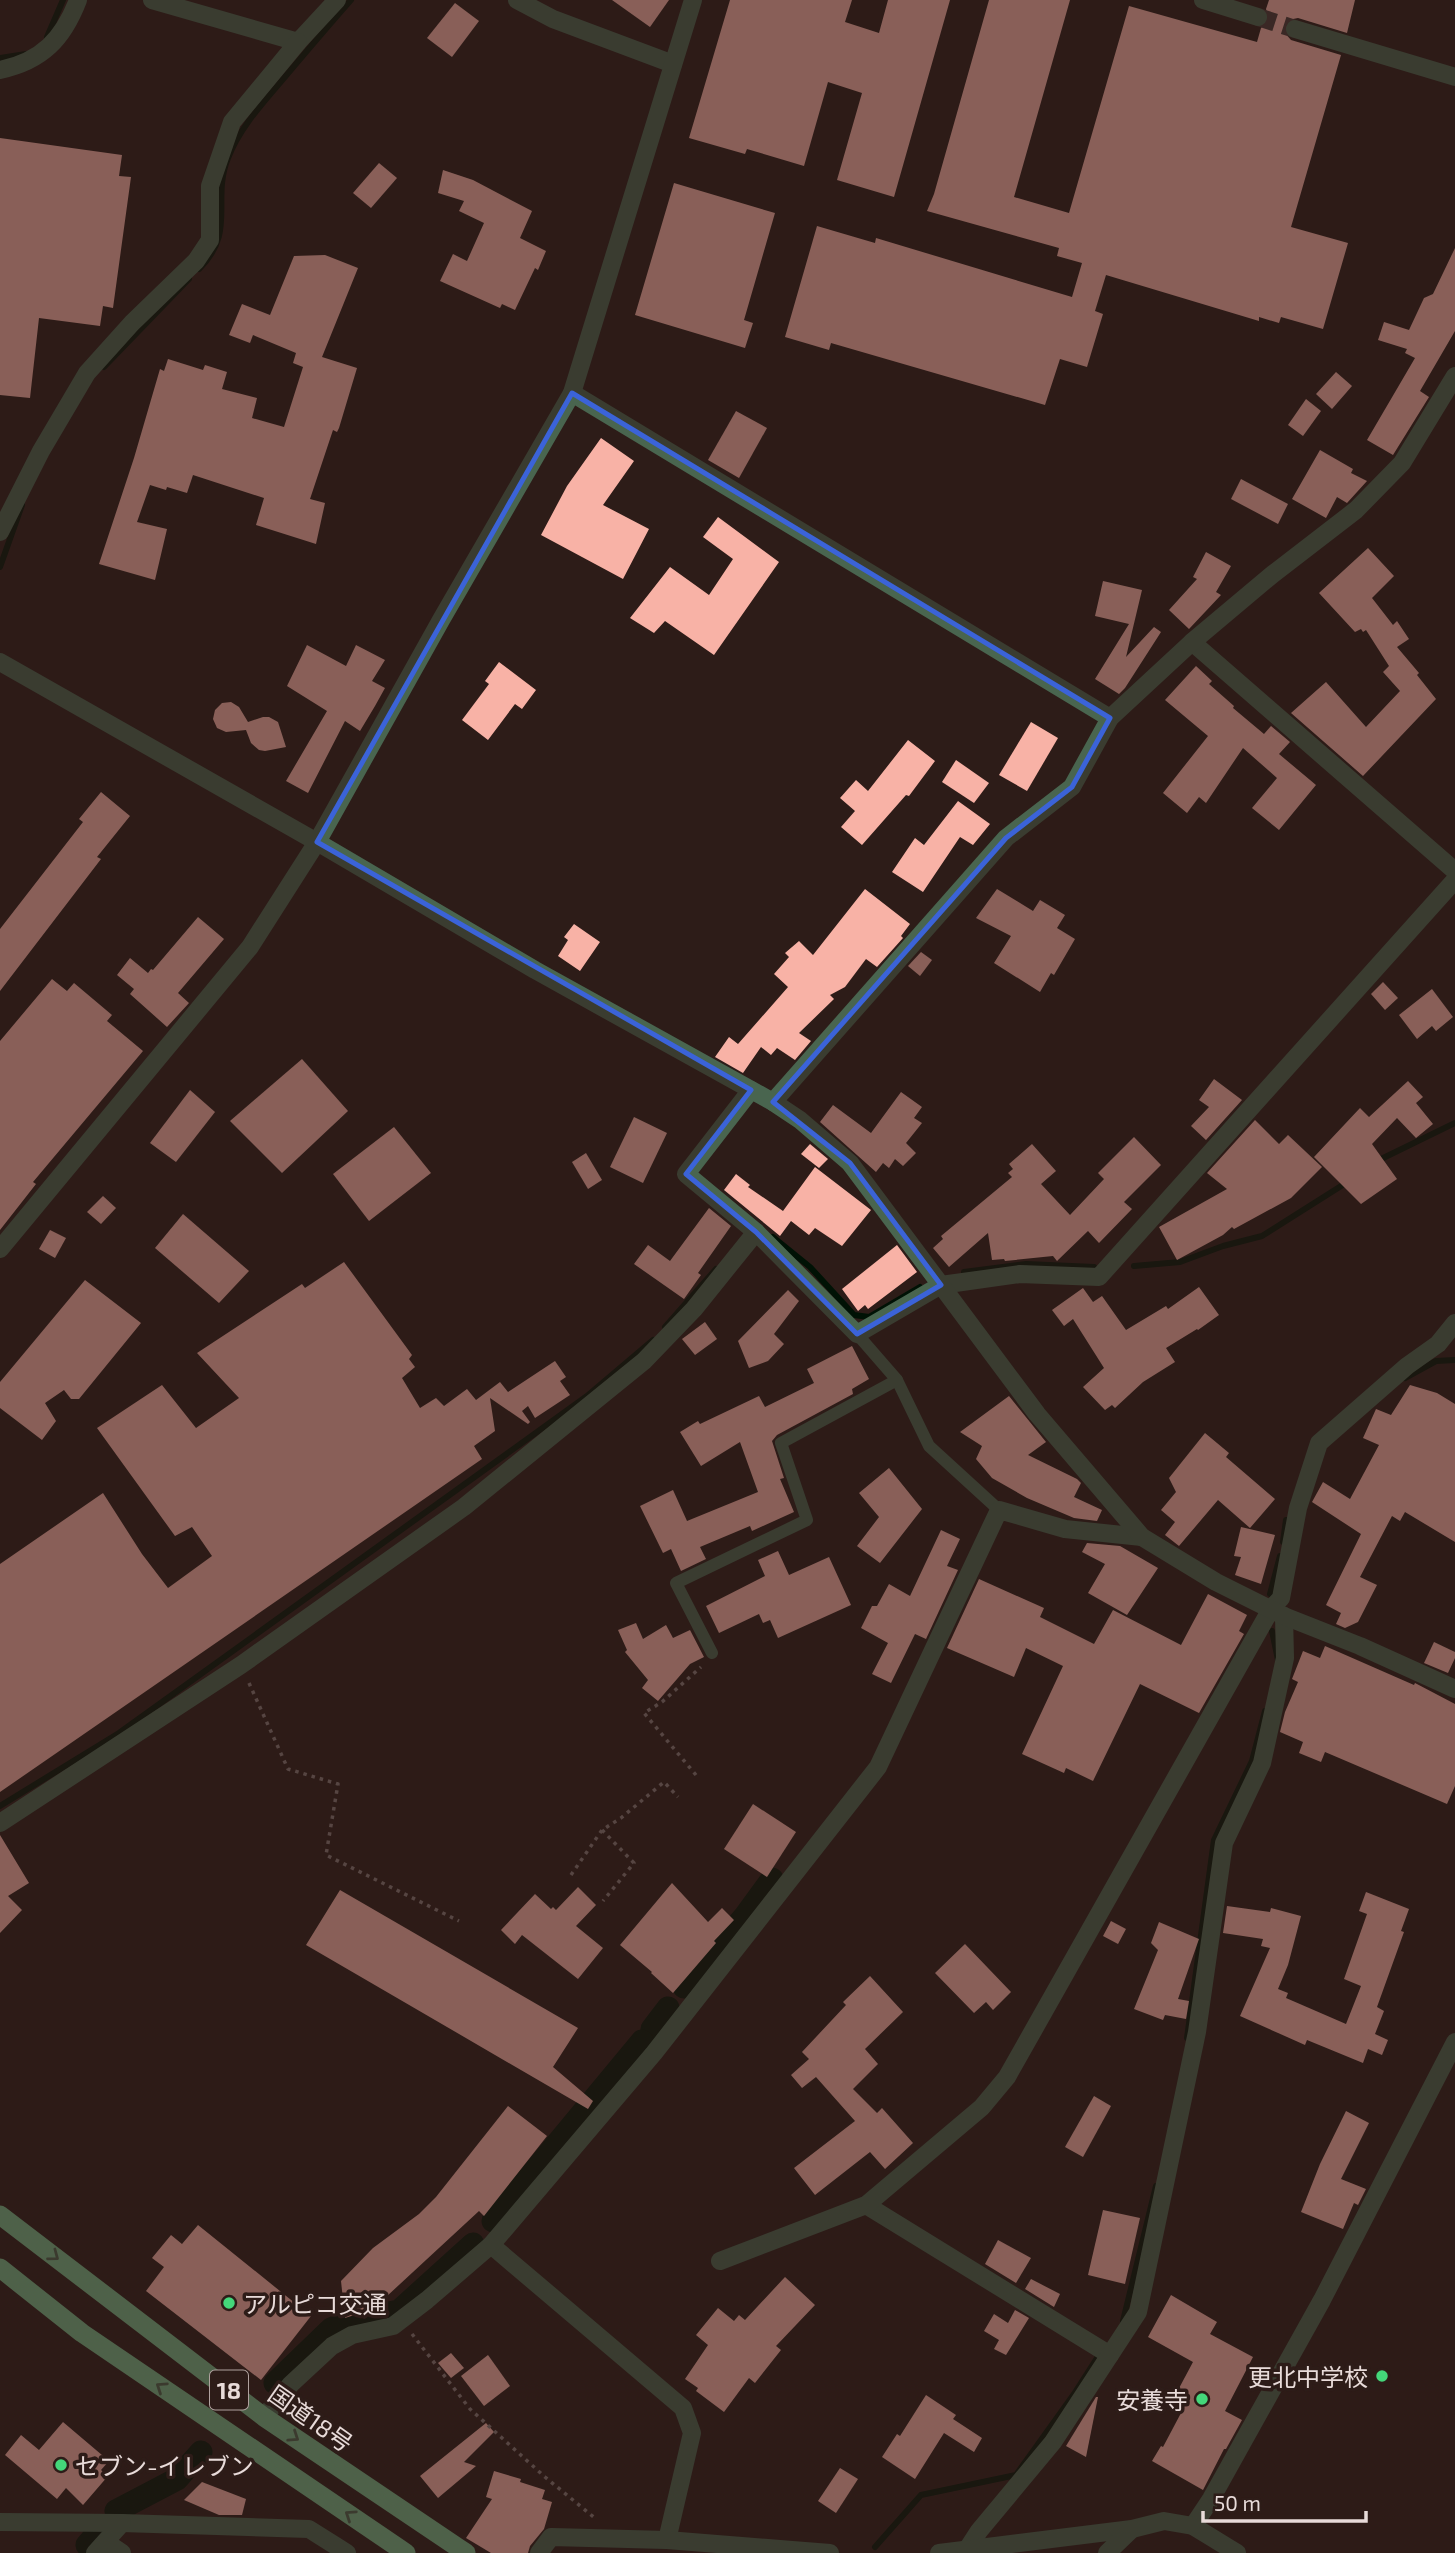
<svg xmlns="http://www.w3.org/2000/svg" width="1455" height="2553" viewBox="0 0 1455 2553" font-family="'Exo 2','Noto Sans JP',sans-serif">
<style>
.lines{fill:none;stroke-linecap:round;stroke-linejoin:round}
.stream{stroke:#001205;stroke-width:6}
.canal{stroke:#001205;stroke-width:23}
.building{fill:#f8b2a6}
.minor-tunnel{stroke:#493935;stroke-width:18;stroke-dasharray:18 9;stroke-linecap:butt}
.path{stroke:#877875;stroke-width:3.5;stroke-dasharray:3.5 5;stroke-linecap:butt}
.service{stroke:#49654f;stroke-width:12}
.minor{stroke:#49654f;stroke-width:18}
.tertiary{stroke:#49654f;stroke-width:18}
.trunk{stroke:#75b686;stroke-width:19}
.oneway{stroke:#4d614a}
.marked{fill:none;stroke:#3b63d8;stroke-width:5;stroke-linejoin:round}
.poi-dot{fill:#44d77a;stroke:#2d1c18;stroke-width:2.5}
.labels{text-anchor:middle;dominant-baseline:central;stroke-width:7;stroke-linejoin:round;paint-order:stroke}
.shield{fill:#2d1c18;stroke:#b0a29f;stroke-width:2}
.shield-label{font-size:23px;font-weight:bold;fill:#e8dbd9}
.poi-label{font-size:24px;fill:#e8dbd9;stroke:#2d1c18;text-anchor:start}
.street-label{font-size:24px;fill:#e8dbd9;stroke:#2d1c18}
</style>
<rect width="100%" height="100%" fill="#2d1c18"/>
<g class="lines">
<g class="stream">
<polyline points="47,37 63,0"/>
<polyline points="0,58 26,54"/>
<path d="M199,269C237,232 211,200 228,158C240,127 263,103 284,78C306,52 328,26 351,0"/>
<polyline points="104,367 189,279"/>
<polyline points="0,567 22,505"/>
<polyline points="1375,1162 1455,1123"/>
<polyline points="773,1237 810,1267 854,1315 869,1317 920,1287"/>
<polyline points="1134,1266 1180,1262 1223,1246 1262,1236 1349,1181"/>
<polyline points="964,1272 1026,1264 1094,1267"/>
<polyline points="665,1327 716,1269"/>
<polyline points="1405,1378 1436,1361 1455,1360"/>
<polyline points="1283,1542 1286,1520"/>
<polyline points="1270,1594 1280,1556"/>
<polyline points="1272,1631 1278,1660"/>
<polyline points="0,1806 119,1733 587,1396 653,1340"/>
<polyline points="1187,2038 1214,1840 1252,1761 1265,1711"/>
<polyline points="1123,2321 1156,2186"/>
<polyline points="875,2547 921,2495 1016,2475 1074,2394 1097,2358"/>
</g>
<g class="canal">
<polyline points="684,1987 745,1916 772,1879"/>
<polyline points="652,2029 668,2008"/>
<polyline points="493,2221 642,2041"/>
<polyline points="275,2383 331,2329 349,2321 399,2311 473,2244"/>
<polyline points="116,2511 177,2479 201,2452"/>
<polyline points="87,2545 93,2538"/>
</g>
</g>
<g class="building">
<polygon points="612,0 669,0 650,27"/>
<polygon points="730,0 852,0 845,22 879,33 888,0 950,0 894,197 837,180 862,93 828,82 804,166 747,149 745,154 689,138"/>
<polygon points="989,0 1070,0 1014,197 1069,213 1129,6 1257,42 1261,28 1269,20 1266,9 1269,0 1355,0 1347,33 1298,18 1288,20 1284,26 1284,32 1291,40 1341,55 1291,227 1348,243 1323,329 1281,317 1279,323 1259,317 1259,321 1106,275 1095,311 1103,314 1087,367 1060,359 1045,405 831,343 829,350 785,337 817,226 875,243 876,238 1072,297 1082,263 1057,256 1059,248 927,211 934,194"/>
<polygon points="455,3 479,21 452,57 427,38"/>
<polygon points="0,138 122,155 119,176 131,177 113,308 103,306 100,326 39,318 30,398 0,395"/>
<polygon points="379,163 397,178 371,208 353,193"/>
<polygon points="443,170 473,180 532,211 520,238 546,251 538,270 535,268 515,310 502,304 500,308 440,281 453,254 467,261 484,223 459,211 464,201 438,193"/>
<polygon points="674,183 775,213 744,320 753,323 745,348 635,315"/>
<polygon points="1455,248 1455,331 1420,391 1429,397 1393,455 1367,440 1415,358 1405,353 1407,349 1378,340 1384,322 1409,330 1424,298 1433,294"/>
<polygon points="325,255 358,268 322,357 357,368 339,428 337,432 333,430 310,499 325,503 316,544 256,525 264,498 193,475 187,493 167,487 166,490 150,485 137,522 167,529 155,580 99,564 134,458 160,369 164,371 168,359 203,370 205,365 227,372 222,389 257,398 252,418 284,427 303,367 293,363 296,353 253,335 250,343 229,335 242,304 270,315 294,256"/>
<polygon points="1336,372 1352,386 1332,409 1316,394"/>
<polygon points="1306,399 1321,411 1303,436 1288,425"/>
<polygon points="736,411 767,428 739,478 708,460"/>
<polygon points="601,438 634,461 603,505 649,529 623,579 541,535 567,486"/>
<polygon points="1320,450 1353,469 1351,473 1367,481 1347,503 1337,497 1326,518 1292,499"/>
<polygon points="1241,479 1288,504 1278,524 1231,499"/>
<polygon points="718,517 779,562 714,655 665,621 654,633 630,618 670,567 709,595 733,559 703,537"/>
<polygon points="1368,548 1394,576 1372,598 1393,625 1397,621 1409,639 1397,647 1419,673 1417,675 1436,699 1363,776 1291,713 1326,682 1366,727 1400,691 1383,672 1389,666 1366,630 1363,632 1361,629 1355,632 1319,593"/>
<polygon points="1206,552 1231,566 1216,592 1221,595 1189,629 1169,610 1197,579 1193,577"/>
<polygon points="1103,581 1142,590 1126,657 1154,627 1161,632 1125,688 1119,694 1095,679 1129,624 1095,616"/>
<polygon points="307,645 346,666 356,645 385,660 372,681 385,688 375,706 360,731 345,721 308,793 286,781 327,711 287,686"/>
<polygon points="499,662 536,690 522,709 515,704 488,740 462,720 489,684 485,681"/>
<polygon points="1196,666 1212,681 1209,684 1234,706 1233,708 1264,734 1271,726 1290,742 1279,754 1316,785 1279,830 1252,808 1277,778 1243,748 1206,803 1199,797 1187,813 1163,793 1208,736 1165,700"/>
<polygon points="231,702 239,707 248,722 263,717 269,717 278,722 286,747 265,751 259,750 251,743 246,730 226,732 217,728 213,719 215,710 222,703"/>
<polygon points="1031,722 1058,738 1027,791 999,775"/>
<polygon points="908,740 935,761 909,796 906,795 862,845 841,827 855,811 840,798 856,780 868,791"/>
<polygon points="956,760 989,783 974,803 942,782"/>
<polygon points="101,792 130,816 97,857 101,859 0,991 0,929 83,822 79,819"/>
<polygon points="958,801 990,824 973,845 960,837 923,892 892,872 915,838 924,845"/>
<polygon points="865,889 910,924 901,936 903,938 877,967 866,959 845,987 830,995 834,999 799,1033 811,1041 795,1060 777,1048 771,1055 761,1047 743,1073 715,1057 729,1037 738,1044 788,987 774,974 789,957 785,953 799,941 813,955"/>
<polygon points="997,889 1033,911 1040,900 1065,915 1057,928 1075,939 1054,975 1051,973 1040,992 994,963 1011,936 976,918"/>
<polygon points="198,917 224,939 178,993 189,1003 167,1027 130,994 134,989 117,975 130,958 148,973 151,969 153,970"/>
<polygon points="574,924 600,942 580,971 558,956 568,940 564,937"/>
<polygon points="921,952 932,960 920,976 908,966"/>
<polygon points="52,979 67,991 74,983 112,1015 107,1021 143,1051 33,1182 36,1184 0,1230 0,1041"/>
<polygon points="1383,982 1398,998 1385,1010 1371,994"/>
<polygon points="1432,989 1453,1017 1436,1031 1432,1026 1417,1039 1399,1015"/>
<polygon points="302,1059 348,1111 282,1173 230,1121"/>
<polygon points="1214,1079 1242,1100 1206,1140 1191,1126 1209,1107 1199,1100"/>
<polygon points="1408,1081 1423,1097 1416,1103 1433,1124 1416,1138 1397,1118 1372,1144 1397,1179 1361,1204 1314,1157 1360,1108 1369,1117"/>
<polygon points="190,1090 215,1112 176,1162 150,1143"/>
<polygon points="901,1092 922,1107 914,1118 922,1123 906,1143 916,1153 903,1166 895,1159 889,1168 883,1163 876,1172 820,1122 833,1105 871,1133"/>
<polygon points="634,1117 667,1133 643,1183 610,1167"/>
<polygon points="1255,1120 1279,1144 1288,1135 1322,1167 1291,1198 1234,1229 1232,1227 1223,1235 1177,1260 1159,1227 1227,1189 1207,1173"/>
<polygon points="394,1127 431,1173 369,1221 333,1174"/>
<polygon points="1134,1137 1161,1165 1124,1202 1132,1209 1099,1243 1088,1231 1057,1261 1053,1256 1005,1261 1004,1259 992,1260 988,1233 949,1267 933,1248 943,1239 941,1236 1012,1177 1008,1173 1013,1169 1009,1164 1032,1144 1056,1171 1041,1184 1070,1215 1104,1179 1098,1173"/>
<polygon points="810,1144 828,1159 819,1168 801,1154"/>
<polygon points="586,1153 602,1180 588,1189 572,1162"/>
<polygon points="815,1167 871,1210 842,1246 815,1228 809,1235 791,1221 780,1236 724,1190 736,1174 750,1185 748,1187 783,1211"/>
<polygon points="103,1196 116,1208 101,1224 87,1212"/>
<polygon points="709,1208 731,1226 698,1273 701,1275 684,1299 634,1264 648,1245 670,1261"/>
<polygon points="183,1214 249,1271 219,1303 155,1248"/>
<polygon points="50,1230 66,1238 55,1258 39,1249"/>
<polygon points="897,1245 917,1272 868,1309 865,1305 858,1311 842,1289"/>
<polygon points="344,1262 412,1355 409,1359 415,1367 402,1378 420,1408 436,1398 444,1406 467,1389 476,1400 500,1382 508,1392 555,1361 566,1377 560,1381 570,1395 535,1418 528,1406 522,1411 530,1422 528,1424 490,1398 495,1431 474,1446 482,1459 0,1792 0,1564 103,1493 142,1554 168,1588 212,1556 192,1527 175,1536 97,1428 162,1385 196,1428 239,1398 197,1353 302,1284 305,1288"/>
<polygon points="85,1280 141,1323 79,1399 71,1399 64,1390 45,1403 56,1421 42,1440 0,1408 0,1382"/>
<polygon points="1199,1287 1219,1315 1198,1330 1197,1329 1166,1348 1175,1362 1143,1382 1115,1408 1112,1405 1105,1410 1083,1387 1104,1368 1073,1319 1064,1326 1052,1310 1083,1288 1093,1302 1102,1296 1126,1330 1166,1306 1168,1309"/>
<polygon points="788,1290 799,1301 774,1334 784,1344 768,1361 749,1368 738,1341"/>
<polygon points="705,1322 717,1339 695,1355 682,1339"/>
<polygon points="852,1346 869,1379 852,1389 853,1394 777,1435 772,1441 784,1478 780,1479 794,1512 752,1531 750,1526 700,1547 706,1559 681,1571 671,1549 663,1553 640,1506 673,1490 687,1521 758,1492 740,1442 701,1466 680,1432 698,1421 700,1424 759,1396 765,1407 814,1383 807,1369"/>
<polygon points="1410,1385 1437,1393 1455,1404 1455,1542 1405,1512 1400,1521 1392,1516 1360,1577 1377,1585 1358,1622 1345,1628 1336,1624 1341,1613 1326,1605 1361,1534 1312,1502 1323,1482 1350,1499 1379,1445 1363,1438 1376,1409 1391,1415"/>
<polygon points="1009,1396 1046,1442 1028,1455 1077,1479 1081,1483 1074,1497 1102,1510 1097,1521 1074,1518 1027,1498 992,1478 976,1459 982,1446 960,1432"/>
<polygon points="1205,1433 1229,1453 1226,1457 1275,1499 1250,1528 1218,1500 1179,1546 1165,1535 1175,1522 1161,1510 1176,1492 1169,1478"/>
<polygon points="889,1468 922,1509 880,1563 857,1546 879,1517 859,1493"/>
<polygon points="1241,1527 1275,1535 1261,1584 1235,1575 1241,1557 1234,1556"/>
<polygon points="941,1530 960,1539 947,1566 958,1570 926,1639 915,1634 891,1683 872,1674 888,1643 861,1628 872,1606 877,1606 889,1584 910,1596"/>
<polygon points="1087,1543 1120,1546 1158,1568 1127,1615 1088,1593 1105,1564 1082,1552"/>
<polygon points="778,1551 789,1575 829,1557 851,1605 778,1638 770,1620 763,1623 759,1614 719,1633 706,1606 765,1576 758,1560"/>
<polygon points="979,1579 1044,1608 1040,1617 1094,1644 1113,1610 1181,1645 1208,1594 1247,1615 1239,1631 1244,1634 1199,1713 1140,1684 1093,1781 1066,1768 1064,1773 1022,1754 1063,1666 1026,1648 1014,1677 947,1648"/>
<polygon points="636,1623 643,1639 666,1625 673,1638 690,1630 704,1657 690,1664 658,1701 642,1688 648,1680 625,1652 627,1650 618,1630"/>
<polygon points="1434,1642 1455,1652 1455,1658 1448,1673 1424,1663"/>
<polygon points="1325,1646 1414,1685 1415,1683 1455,1704 1455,1786 1447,1804 1325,1752 1321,1762 1299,1753 1303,1742 1280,1732 1285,1712 1298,1682 1292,1679 1303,1651 1320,1658"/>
<polygon points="753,1804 796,1832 767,1877 724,1849"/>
<polygon points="0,1835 29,1883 8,1896 22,1910 0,1933"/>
<polygon points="672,1883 708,1922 722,1908 734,1920 714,1941 716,1943 673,1993 651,1973 652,1972 620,1945"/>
<polygon points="578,1887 596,1905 576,1926 603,1948 578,1979 522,1935 515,1944 501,1930 535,1894 551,1909 553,1907 556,1910"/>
<polygon points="340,1890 578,2028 553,2067 593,2101 588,2109 306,1945"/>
<polygon points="1366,1892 1409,1909 1401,1931 1404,1932 1377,2007 1384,2011 1375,2034 1388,2040 1382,2055 1368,2049 1363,2063 1307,2040 1305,2045 1240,2016 1270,1948 1261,1946 1263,1939 1223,1933 1227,1906 1270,1912 1271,1908 1301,1916 1288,1965 1278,1989 1288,1993 1286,1998 1346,2024 1361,1986 1344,1979 1367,1914 1359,1911"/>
<polygon points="1111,1921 1126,1929 1118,1944 1103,1936"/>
<polygon points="1159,1922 1199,1939 1178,1999 1189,2001 1186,2019 1165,2015 1163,2020 1134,2009 1158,1950 1151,1943"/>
<polygon points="965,1944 1011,1992 993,2010 986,2002 974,2013 935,1973"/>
<polygon points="870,1976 903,2012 865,2049 878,2064 853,2089 877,2113 882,2108 913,2143 885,2169 870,2152 815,2195 794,2168 855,2121 816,2077 802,2088 791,2075 809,2059 802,2052 846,2005 843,2002"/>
<polygon points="1094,2096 1111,2106 1083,2157 1065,2147"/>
<polygon points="508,2106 547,2136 484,2216 479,2211 373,2309 345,2318 341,2281 373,2248 419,2214 436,2197"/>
<polygon points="1346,2111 1369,2123 1341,2179 1366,2189 1358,2205 1354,2203 1343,2229 1301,2212 1320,2164"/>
<polygon points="1103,2210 1140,2218 1125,2284 1088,2275"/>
<polygon points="198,2225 311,2316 261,2380 146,2291 164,2267 152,2258 171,2235 182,2244"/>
<polygon points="998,2240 1031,2258 1016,2283 985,2264"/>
<polygon points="785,2277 815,2305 776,2346 781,2350 755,2383 749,2378 724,2412 696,2391 698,2388 685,2379 708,2345 696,2335 718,2308 734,2321 739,2315 745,2320"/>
<polygon points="1031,2279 1060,2294 1054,2307 1025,2289"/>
<polygon points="1171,2295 1217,2322 1210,2334 1253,2357 1225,2411 1242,2420 1226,2449 1224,2449 1203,2490 1152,2461 1161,2446 1163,2447 1181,2413 1169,2407 1193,2362 1148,2337"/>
<polygon points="1015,2310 1029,2318 1006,2355 994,2349 999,2340 984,2331 994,2314 1008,2323"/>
<polygon points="451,2353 464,2368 451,2378 438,2363"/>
<polygon points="488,2355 510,2386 484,2406 461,2376"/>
<polygon points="926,2395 956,2415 953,2419 982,2438 974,2452 944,2433 915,2479 882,2457 897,2434 900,2436"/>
<polygon points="1096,2397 1098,2397 1086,2457 1066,2446"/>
<polygon points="63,2422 109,2461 101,2470 108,2476 83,2505 66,2488 57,2499 5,2455 21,2435 39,2450"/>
<polygon points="486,2423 494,2432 464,2462 476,2466 438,2498 420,2476"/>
<polygon points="840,2468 858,2479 836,2513 818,2501"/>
<polygon points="494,2471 521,2479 520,2482 545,2490 542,2499 552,2502 544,2529 530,2546 528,2553 491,2553 466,2538 492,2499 486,2497"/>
<polygon points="202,2482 246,2499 242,2515 219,2515 184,2500"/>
</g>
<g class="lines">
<polyline class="minor-tunnel" points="1258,17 1295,29"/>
<g class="path">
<polyline points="249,1683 288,1769 338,1784 326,1855 459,1921"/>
<polyline points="696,1775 644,1713 662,1702 701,1667"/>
<polyline points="602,1830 634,1863 603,1901"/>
<polyline points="571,1875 602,1830 621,1818 664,1782 678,1797"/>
<polyline points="412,2334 470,2409 545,2477 596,2519"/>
</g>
<g class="service">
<polyline points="897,1380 929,1446 999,1510"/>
<polyline points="712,1653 676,1583 807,1520 781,1443 897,1380 857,1334"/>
</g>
<g class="minor">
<polyline points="152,0 298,42 337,0"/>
<polyline points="517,0 553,19 673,64"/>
<polyline points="1203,0 1258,17"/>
<polyline points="1295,29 1455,77"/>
<polyline points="572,393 1110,718"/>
<polyline points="0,532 41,451 87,373 132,323 196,261 210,240 210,186 232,122 298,42"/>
<polyline points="1192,642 1455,871"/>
<polyline points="751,1090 686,1174 756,1232"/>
<polyline points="773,1102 1006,838 1072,787 1110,718 1192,642 1273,574 1356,510 1402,463 1455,376"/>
<polyline points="0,1249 250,947 317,842 441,620 572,393 693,0"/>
<polyline points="0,1823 241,1665 464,1507 644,1361 694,1309 756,1232 857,1334 941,1285 1020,1274 1099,1277 1455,880"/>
<polyline points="866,2205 1110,2355"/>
<polyline points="491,2245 683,2408 692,2433 667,2540"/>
<polyline points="720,2261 866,2205 982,2107 1007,2077 1271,1609 1281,1598 1298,1508 1319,1443 1407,1366 1438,1344 1455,1323"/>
<polyline points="264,2417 291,2384 332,2346 352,2335 393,2326 427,2300 491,2245 654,2053 878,1767 999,1510 1065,1529 1142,1537"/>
<polyline points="0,2522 122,2523 309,2529 347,2553"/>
<polyline points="1193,2526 1211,2499 1322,2300 1455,2042"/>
<polyline points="106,2542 122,2553"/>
<polyline points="966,2551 979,2531 1053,2442 1138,2312 1197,2032 1224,1843 1262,1763 1285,1658 1284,1616"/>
<polyline points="95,2553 122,2523"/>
<polyline points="539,2553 551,2537 667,2540 830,2553"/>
<polyline points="939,2553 1132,2529 1164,2521 1193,2526 1237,2553"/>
<polyline points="1107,2553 1132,2529"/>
</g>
<g class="tertiary">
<path d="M0,70C42,61 63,39 78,0"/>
<polyline points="0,662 317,842 535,970 773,1102 800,1120 850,1163 1037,1414 1142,1537 1216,1582 1284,1616 1360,1646 1455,1689"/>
</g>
<g class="trunk">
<polyline points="0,2215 264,2417 466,2553"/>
<polyline points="0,2268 82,2333 406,2553"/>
</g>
</g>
<defs><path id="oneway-chevron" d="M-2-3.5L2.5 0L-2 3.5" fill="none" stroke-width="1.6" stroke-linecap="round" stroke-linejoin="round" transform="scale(1.75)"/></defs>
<g class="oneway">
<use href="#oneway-chevron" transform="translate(54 2256) rotate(37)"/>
<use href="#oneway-chevron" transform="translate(161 2387) rotate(-146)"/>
<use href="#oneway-chevron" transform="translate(294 2437) rotate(34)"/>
<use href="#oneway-chevron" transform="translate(350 2515) rotate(-146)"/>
</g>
<path d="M0 0H1455V2553H0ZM572,393L1110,718L1072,787L1006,838L773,1102L850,1163L941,1285L857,1334L756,1232L686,1174L751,1090L317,842Z" fill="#2d1c18" fill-opacity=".55" fill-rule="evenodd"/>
<path class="marked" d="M572,393L1110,718L1072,787L1006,838L773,1102L850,1163L941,1285L857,1334L756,1232L686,1174L751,1090L317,842Z"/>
<g class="poi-dot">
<circle cx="229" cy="2303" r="7"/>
<circle cx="1382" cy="2376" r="7"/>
<circle cx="1202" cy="2399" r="7"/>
<circle cx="61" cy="2465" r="7"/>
</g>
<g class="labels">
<rect class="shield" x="210" y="2370.5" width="38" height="39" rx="5"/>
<g class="shield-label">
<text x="229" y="2390">18</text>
</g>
<g class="poi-label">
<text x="243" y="2303">アルピコ交通</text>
<text x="1368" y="2376" text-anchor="end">更北中学校</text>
<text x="1188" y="2399" text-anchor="end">安養寺</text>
<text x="75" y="2465">セブン-イレブン</text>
</g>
<g class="street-label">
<text transform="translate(311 2418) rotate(35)">国道18号</text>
</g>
</g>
<path d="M1203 2511v10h163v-10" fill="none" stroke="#e8dbd9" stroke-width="3.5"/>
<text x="1214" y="2511" font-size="21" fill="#e8dbd9" stroke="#2d1c18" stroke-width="5" paint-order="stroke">50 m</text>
</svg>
